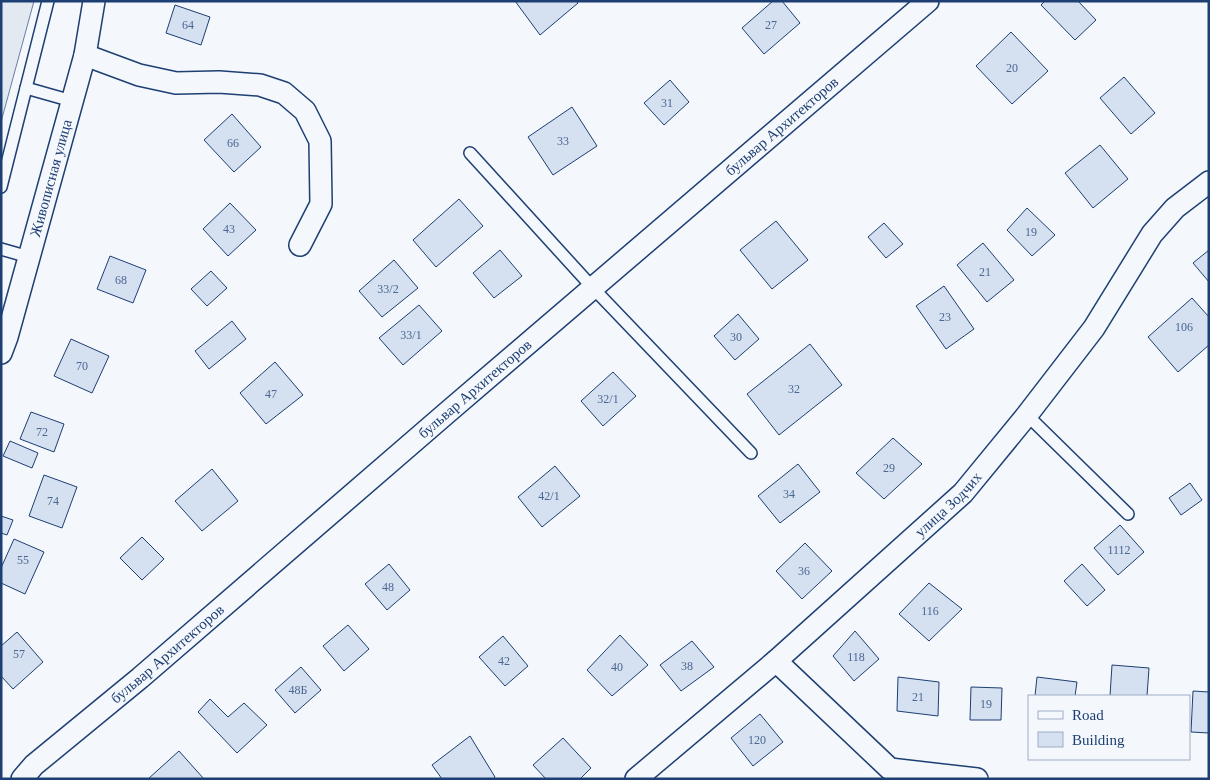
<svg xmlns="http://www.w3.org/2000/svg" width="1210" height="780" viewBox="0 0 1210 780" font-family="Georgia,serif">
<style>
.green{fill:#e3e9f0;stroke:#687fa3}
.building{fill:#d5e0f0;stroke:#1d3f73}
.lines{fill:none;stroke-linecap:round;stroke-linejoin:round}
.lane-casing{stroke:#1d3f73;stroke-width:14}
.street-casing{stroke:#1d3f73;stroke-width:24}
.lane{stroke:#f4f7fb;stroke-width:11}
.street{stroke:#f4f7fb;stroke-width:21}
.labels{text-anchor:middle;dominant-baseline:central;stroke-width:4;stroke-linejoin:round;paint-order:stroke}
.number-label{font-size:12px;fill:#4b6792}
.street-label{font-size:15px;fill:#1d3f73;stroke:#f4f7fb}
</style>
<rect width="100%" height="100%" fill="#f4f7fb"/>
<polygon class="green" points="1,1 34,1 1,122"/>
<g class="building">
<polygon points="515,1 577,1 578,3 540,35"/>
<polygon points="773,1 782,1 800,23 764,54 742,28"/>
<polygon points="1045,1 1078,1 1096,20 1075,40 1041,5"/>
<polygon points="175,5 210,17 201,45 166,33"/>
<polygon points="1011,32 1048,71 1012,104 976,66"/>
<polygon points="1124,77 1155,113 1131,134 1100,98"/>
<polygon points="670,80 689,102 664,125 644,103"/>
<polygon points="572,107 597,146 553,175 528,137"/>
<polygon points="232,114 261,147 234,172 204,140"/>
<polygon points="1100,145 1128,179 1093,208 1065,173"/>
<polygon points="459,199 483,226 436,267 413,240"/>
<polygon points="230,203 256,230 228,256 203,229"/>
<polygon points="1027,208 1055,235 1032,256 1007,230"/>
<polygon points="776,221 808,260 772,289 740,250"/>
<polygon points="884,223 903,244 886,258 868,237"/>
<polygon points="983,243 1014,280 987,302 957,265"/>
<polygon points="500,250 522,276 494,298 473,273"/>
<polygon points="1209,250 1209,282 1193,263"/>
<polygon points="110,256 146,270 133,303 97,289"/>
<polygon points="394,260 418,288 382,317 359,291"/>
<polygon points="211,271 227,288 207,306 191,289"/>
<polygon points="944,286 974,329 946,349 916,306"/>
<polygon points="1192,298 1209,317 1209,345 1178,372 1148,337"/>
<polygon points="419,305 442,331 403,365 379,338"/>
<polygon points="738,314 759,339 735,360 714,336"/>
<polygon points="232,321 246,339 209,369 195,351"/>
<polygon points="71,339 109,356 92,393 54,376"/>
<polygon points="810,344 842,385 779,435 747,394"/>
<polygon points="275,362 303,395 266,424 240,393"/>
<polygon points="613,372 636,396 603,426 581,401"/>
<polygon points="31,412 64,424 54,452 20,439"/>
<polygon points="893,438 922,464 884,499 856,473"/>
<polygon points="10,441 38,453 32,468 3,456"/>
<polygon points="798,464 820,492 780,523 758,496"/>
<polygon points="555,466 580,496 542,527 518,497"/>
<polygon points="212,469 238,501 202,531 175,501"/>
<polygon points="44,475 77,487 62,528 29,516"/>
<polygon points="1190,483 1202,500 1181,515 1169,498"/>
<polygon points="1,516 13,520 7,535 1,533"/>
<polygon points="1120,525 1144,552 1118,575 1094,548"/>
<polygon points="142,537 164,559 142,580 120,558"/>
<polygon points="14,539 44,552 25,594 1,583 1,568"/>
<polygon points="805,543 832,571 802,599 776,571"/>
<polygon points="389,564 410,590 387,610 365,584"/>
<polygon points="1082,564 1105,590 1087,606 1064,581"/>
<polygon points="929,583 962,609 929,641 899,614"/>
<polygon points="348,625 369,649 344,671 323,646"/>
<polygon points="855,631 879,659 854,681 833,656"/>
<polygon points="17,632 43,662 13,689 1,676 1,646"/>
<polygon points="620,635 648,665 612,696 587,670"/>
<polygon points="503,636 528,666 505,686 479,657"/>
<polygon points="692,641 714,667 681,691 660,665"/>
<polygon points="1112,665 1149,668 1147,696 1110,696"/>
<polygon points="301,667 321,690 295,713 275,690"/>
<polygon points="898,677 939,682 938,716 897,711"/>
<polygon points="1037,677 1077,682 1075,696 1035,696"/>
<polygon points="971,687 1002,688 1001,720 970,720"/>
<polygon points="1193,691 1209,692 1209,733 1191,732"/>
<polygon points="210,699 228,717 244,703 267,725 237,753 198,712"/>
<polygon points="760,714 783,742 753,766 731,738"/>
<polygon points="470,736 495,777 493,779 442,779 432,765"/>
<polygon points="563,738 591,768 580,779 546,779 533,765"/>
<polygon points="179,751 204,779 148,779"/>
</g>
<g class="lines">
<defs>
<g id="lane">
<polyline points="26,88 72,101"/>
<polyline points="470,153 593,288 751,453"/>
<polyline points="1,187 48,1"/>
<polyline points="1,249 29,257"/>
<polyline points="1027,415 1128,514"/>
</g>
<g id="street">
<polyline points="85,55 139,75 176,83 219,82 260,85 284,93 305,111 320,141 321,204 300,245"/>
<path id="s1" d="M1,353L7,337L85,55L94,1"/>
<polyline points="776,661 890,769 977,779"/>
<path id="s2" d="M22,779L34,765L140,678L449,411L928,1"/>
<path id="s3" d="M636,779L776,661L963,493L1027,415L1094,328L1152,234L1175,208L1209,182"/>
</g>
</defs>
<use href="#lane" class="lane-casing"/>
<use href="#street" class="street-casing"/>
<use href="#lane" class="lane"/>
<use href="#street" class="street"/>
</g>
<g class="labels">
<g class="number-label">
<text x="188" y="25">64</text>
<text x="771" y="25">27</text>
<text x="1012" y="68">20</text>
<text x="667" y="103">31</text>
<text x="563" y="141">33</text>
<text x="233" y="143">66</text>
<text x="229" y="229">43</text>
<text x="1031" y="232">19</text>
<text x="985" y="272">21</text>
<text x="121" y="280">68</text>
<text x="388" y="289">33/2</text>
<text x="945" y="317">23</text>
<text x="1184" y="327">106</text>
<text x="411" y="335">33/1</text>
<text x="736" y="337">30</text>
<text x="82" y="366">70</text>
<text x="794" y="389">32</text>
<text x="271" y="394">47</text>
<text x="608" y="399">32/1</text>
<text x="42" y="432">72</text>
<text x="889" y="468">29</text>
<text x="789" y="494">34</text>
<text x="549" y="496">42/1</text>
<text x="53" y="501">74</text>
<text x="1119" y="550">1112</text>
<text x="23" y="560">55</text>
<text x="804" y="571">36</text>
<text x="388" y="587">48</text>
<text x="930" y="611">116</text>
<text x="19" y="654">57</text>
<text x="856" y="657">118</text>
<text x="504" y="661">42</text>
<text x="687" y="666">38</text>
<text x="617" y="667">40</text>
<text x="298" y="690">48Б</text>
<text x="918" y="697">21</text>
<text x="986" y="704">19</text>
<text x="757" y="740">120</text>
</g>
<g class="street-label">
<text stroke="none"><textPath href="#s2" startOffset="1002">бульвар Архитекторов</textPath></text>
<text stroke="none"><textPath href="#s1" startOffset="182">Живописная улица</textPath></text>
<text stroke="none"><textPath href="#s2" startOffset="598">бульвар Архитекторов</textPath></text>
<text stroke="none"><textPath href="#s3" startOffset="416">улица Зодчих</textPath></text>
<text stroke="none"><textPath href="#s2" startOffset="192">бульвар Архитекторов</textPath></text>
</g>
</g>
<rect width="1210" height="780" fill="none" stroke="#1d3f73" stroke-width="5"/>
<rect x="1028" y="695" width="162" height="65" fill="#f4f7fb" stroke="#9eadc5"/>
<rect x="1038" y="711" width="25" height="8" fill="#f4f7fb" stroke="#9eadc5"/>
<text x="1072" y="720" font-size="15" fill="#1d3f73">Road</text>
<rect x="1038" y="732" width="25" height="15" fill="#d5e0f0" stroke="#9eadc5"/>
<text x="1072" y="745" font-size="15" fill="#1d3f73">Building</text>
</svg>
